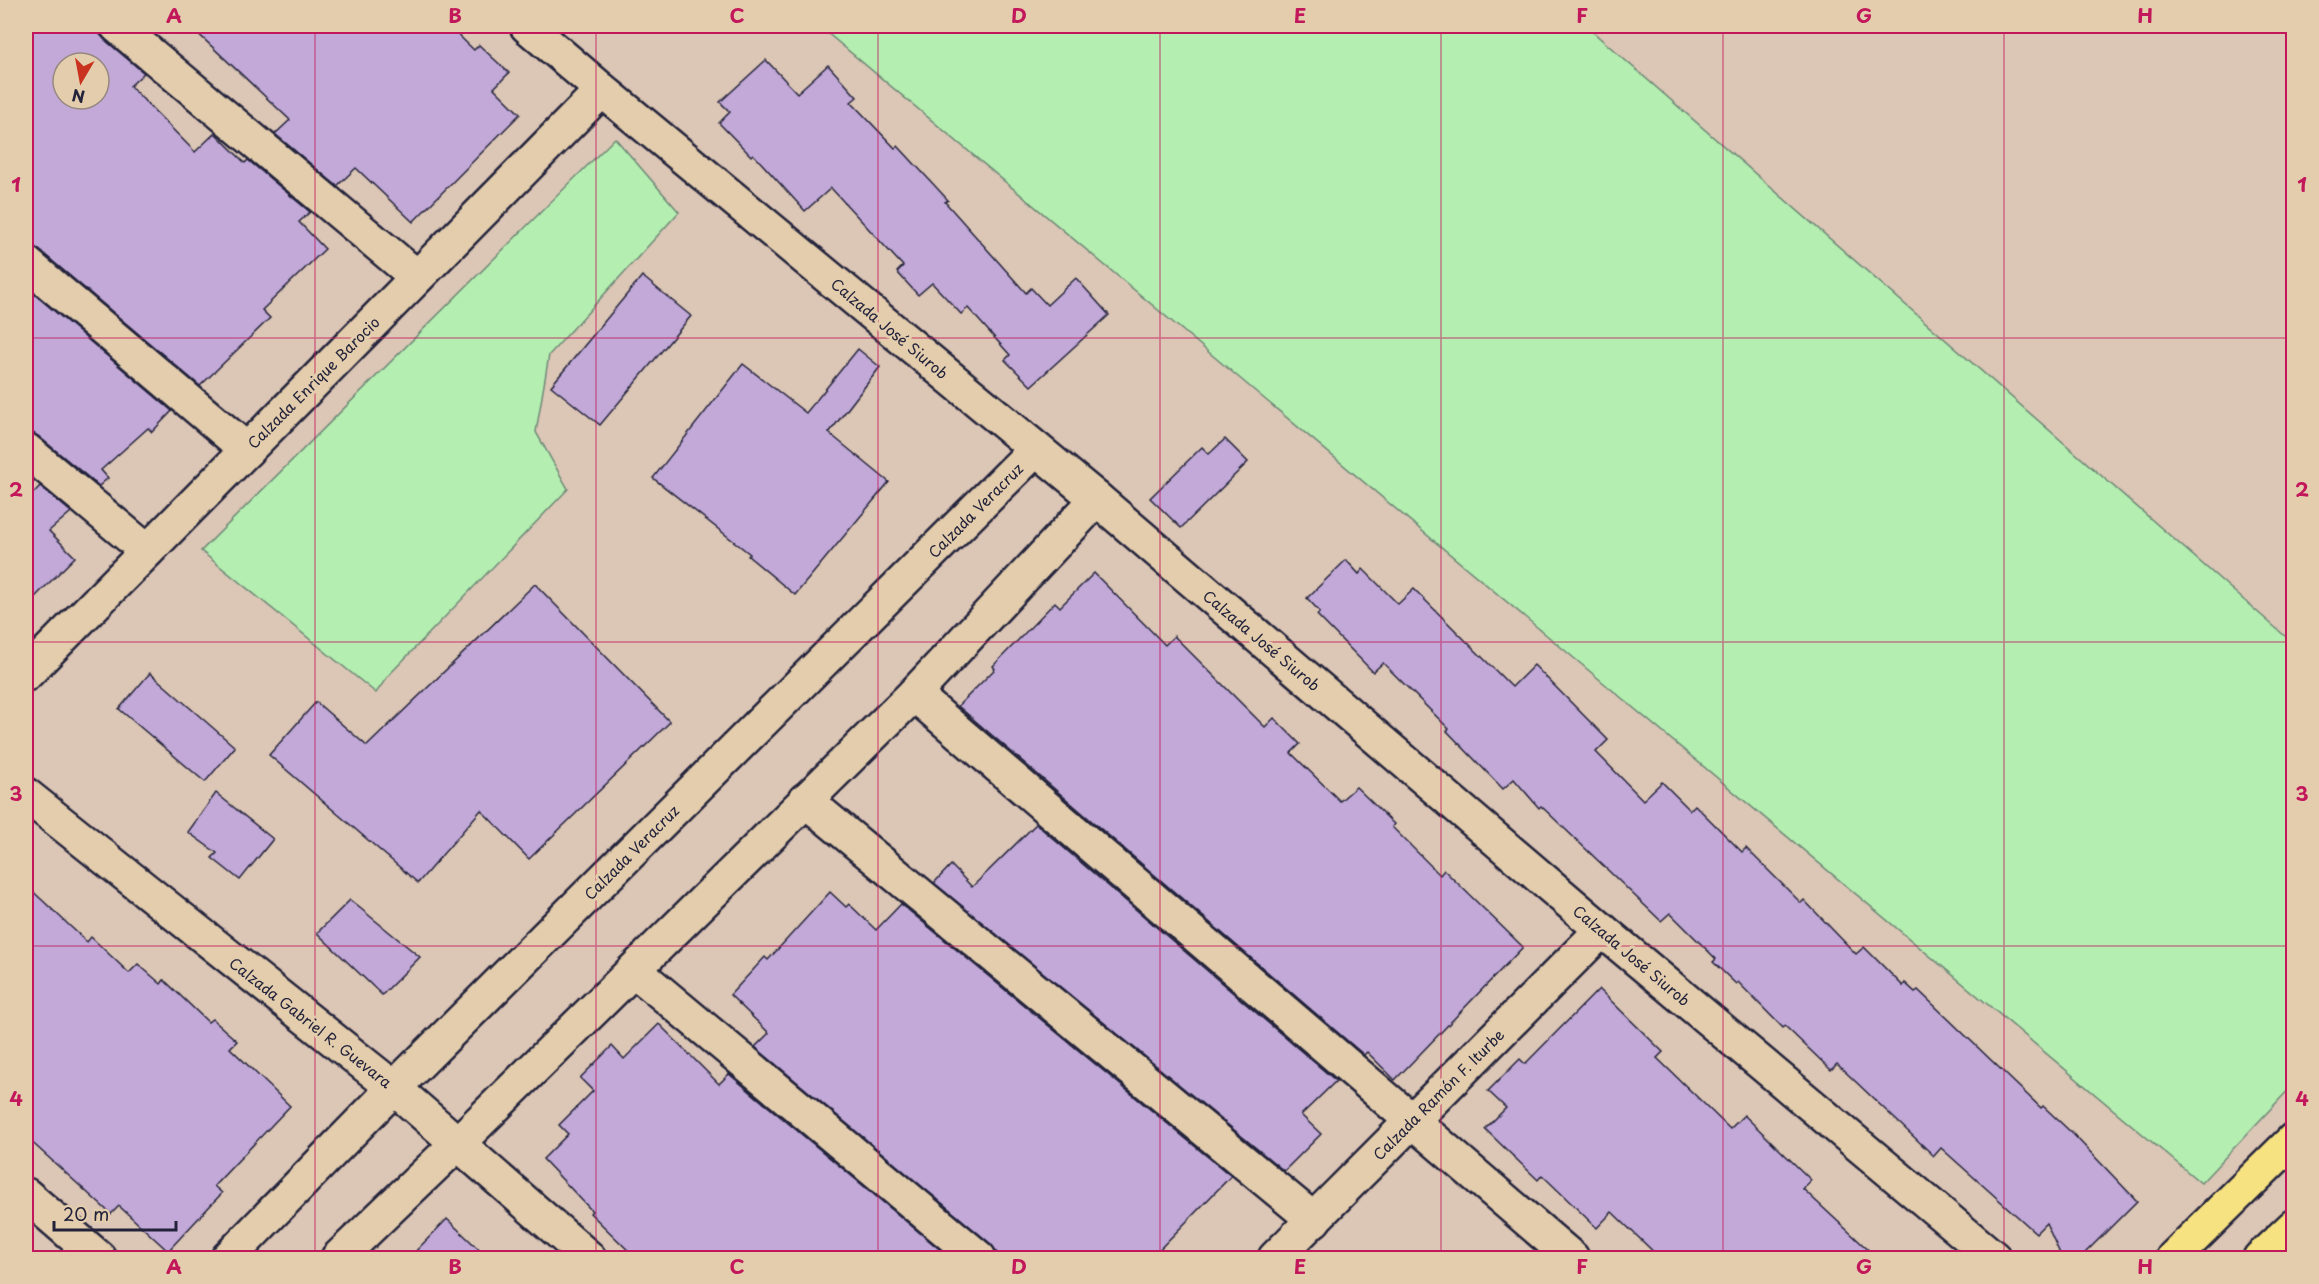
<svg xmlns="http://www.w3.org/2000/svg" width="2319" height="1284" viewBox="0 0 2319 1284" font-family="'Playpen Sans',sans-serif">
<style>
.green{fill:#b5eeb1;stroke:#6c8876;stroke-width:1.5}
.building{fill:#c2a9d8;stroke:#22223b;stroke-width:1.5;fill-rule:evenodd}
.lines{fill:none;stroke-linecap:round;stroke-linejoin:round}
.minor-casing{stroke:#22223b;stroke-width:38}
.major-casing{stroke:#22223b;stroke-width:38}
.minor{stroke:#e3cdac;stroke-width:33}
.major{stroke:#f7e281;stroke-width:33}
.grid{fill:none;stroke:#c2185b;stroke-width:1.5;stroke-opacity:0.55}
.labels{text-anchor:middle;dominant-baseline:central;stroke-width:6;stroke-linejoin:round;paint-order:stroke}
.street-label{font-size:15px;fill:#22223b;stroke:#e3cdac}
.neatline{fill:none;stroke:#c2185b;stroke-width:2}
.grid-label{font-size:20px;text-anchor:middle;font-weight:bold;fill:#c2185b}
</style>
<rect width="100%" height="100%" fill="#dcc6b5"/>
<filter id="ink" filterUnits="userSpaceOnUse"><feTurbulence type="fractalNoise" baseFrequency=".0167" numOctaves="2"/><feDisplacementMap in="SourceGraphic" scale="12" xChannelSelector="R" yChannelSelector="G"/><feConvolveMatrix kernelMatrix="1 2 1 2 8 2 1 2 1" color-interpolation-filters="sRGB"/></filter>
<g filter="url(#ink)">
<g class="green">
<polygon points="819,26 1586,26 2293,643 2293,1085 2201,1183"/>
<polygon points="615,138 679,212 549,355 536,432 568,489 388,676 376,693 201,551"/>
</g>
<g class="building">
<path d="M26,26H92L105,40L144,73L130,86L195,152L215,133L245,163L248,160L310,212L299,222L325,249L262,310L270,318L200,386L38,249L26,245ZM63,63H99V99H63Z"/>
<polygon points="190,26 449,26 474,50 479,45 509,73 494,88 520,114 413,222 356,168 337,186 275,134 290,120"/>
<polygon points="766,60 797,93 828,65 857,97 851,102 895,148 898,146 948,200 945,202 1026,293 1031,288 1047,305 1076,278 1109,315 1031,386 1005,360 1010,355 968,308 961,314 932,283 918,295 897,272 903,266 831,188 805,211 753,154 751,156 719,123 730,112 720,102"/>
<polygon points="642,276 691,316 600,425 551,386"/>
<polygon points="26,287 172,411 152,432 148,428 101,470 108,478 99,486 38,436 26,432"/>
<polygon points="858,349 880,367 829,433 889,482 795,595 748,556 750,554 653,478 743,364 806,413"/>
<polygon points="1225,439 1248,462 1181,528 1150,498 1202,447 1209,454"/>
<polygon points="40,486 71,512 49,531 75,557 26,606 26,501"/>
<polygon points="1346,560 1359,574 1363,569 1398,604 1414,589 1512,687 1534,665 1608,740 1596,752 1643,800 1662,782 1690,810 1695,805 1742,852 1746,848 1801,903 1804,900 1856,954 1864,947 1903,986 1905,983 1915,992 1918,990 2041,1108 2043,1106 2074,1135 2137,1201 2080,1258 2062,1258 2046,1223 2036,1233 1941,1148 1934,1156 1837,1064 1831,1070 1785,1026 1783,1028 1738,982 1736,984 1713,962 1716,959 1670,913 1661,921 1541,806 1539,808 1514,779 1503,789 1447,731 1449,729 1383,663 1373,672 1317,615 1320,612 1307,598"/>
<polygon points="1094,573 1165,645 1174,636 1265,727 1274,718 1300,744 1291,753 1340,801 1356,787 1394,824 1392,827 1440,875 1444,870 1523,947 1395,1080 1367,1052 1364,1055 958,706 995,669 993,666 1055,602 1060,607"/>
<polygon points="535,584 670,722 529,859 481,810 418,883 269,755 316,702 367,746"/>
<polygon points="150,673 235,747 205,782 119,709"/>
<polygon points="216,793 273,839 240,880 212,858 217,853 188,832"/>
<polygon points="1036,824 1336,1081 1301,1115 1321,1134 1284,1171 934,883 951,865 972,887"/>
<polygon points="26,885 87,942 91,937 129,973 138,964 161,984 164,980 208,1022 212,1019 237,1041 230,1048 290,1106 214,1186 222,1193 168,1251 119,1206 111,1214 26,1137"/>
<polygon points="830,892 846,907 849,904 876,930 901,904 1231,1176 1151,1258 997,1258 996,1251 991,1244 755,1047 769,1033 730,995 765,957 768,960"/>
<polygon points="350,900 420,957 382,995 317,933"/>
<polygon points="1599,989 1663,1052 1657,1058 1730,1129 1744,1115 1811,1180 1803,1189 1877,1258 1660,1258 1612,1212 1597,1228 1542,1175 1538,1180 1485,1129 1506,1108 1488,1091 1520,1059 1525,1064"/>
<polygon points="659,1024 719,1084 729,1074 950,1258 636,1258 590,1213 592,1211 543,1159 568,1134 559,1125 593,1091 580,1078 612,1046 624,1059"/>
<polygon points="447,1219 488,1258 409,1258"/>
</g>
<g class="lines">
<defs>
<g id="minor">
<polyline points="117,26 417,277"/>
<polyline points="527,26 602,90 1097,499 1602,930 1994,1258"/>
<polyline points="26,263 247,450"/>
<polyline points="26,450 147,551"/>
<polyline points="26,674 602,90"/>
<polyline points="914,694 1572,1258"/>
<polyline points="26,795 394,1088 589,1258"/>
<polyline points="805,800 1314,1220"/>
<polyline points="634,970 979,1258"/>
<polyline points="26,1195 99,1258"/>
<polyline points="228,1258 394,1088 1036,449"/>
<polyline points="338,1258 458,1143 914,694 1097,499"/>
<polyline points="1275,1258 1602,930"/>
</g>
<g id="major">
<polyline points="2173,1258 2294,1139"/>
<polyline points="2260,1258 2294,1226"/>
</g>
</defs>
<use href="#minor" class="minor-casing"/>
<use href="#major" class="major-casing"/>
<use href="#minor" class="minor"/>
<use href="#major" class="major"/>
</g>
</g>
<path class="grid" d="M315,26V1258M596,26V1258M878,26V1258M1160,26V1258M1441,26V1258M1723,26V1258M2004,26V1258M26,338H2294M26,642H2294M26,946H2294"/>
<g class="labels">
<g class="street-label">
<text transform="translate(890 328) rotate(40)">Calzada José Siurob</text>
<text transform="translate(313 382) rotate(-45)">Calzada Enrique Barocio</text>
<text transform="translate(975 510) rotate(-45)">Calzada Veracruz</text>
<text transform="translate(1262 640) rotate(40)">Calzada José Siurob</text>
<text transform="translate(631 852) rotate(-45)">Calzada Veracruz</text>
<text transform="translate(1632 955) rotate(40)">Calzada José Siurob</text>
<text transform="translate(311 1022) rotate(38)">Calzada Gabriel R. Guevara</text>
<text transform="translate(1438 1094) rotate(-45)">Calzada Ramón F. Iturbe</text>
</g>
</g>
<rect width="2319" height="1284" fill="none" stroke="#e3cdac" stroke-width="66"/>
<g transform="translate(81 81) rotate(190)"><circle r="28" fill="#e3cdac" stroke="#96897f" stroke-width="1.5"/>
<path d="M0-4.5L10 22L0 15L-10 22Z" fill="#c8321e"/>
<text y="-9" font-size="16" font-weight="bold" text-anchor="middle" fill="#22223b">N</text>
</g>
<path d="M54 1221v9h122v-9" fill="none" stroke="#22223b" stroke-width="3"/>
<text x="63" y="1221" font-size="18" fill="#22223b" stroke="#e3cdac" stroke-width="4.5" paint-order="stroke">20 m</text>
<rect x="33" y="33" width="2253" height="1218" class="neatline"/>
<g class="grid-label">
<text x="174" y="23">A</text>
<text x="455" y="23">B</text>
<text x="737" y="23">C</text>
<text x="1019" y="23">D</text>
<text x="1300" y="23">E</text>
<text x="1582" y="23">F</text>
<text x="1864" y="23">G</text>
<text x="2145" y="23">H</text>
<text x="16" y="192">1</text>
<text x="2302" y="192">1</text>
<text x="16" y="497">2</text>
<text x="2302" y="497">2</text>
<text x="16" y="801">3</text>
<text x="2302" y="801">3</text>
<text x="16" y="1106">4</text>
<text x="2302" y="1106">4</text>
<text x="174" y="1274">A</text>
<text x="455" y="1274">B</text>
<text x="737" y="1274">C</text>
<text x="1019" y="1274">D</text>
<text x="1300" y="1274">E</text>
<text x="1582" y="1274">F</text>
<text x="1864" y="1274">G</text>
<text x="2145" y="1274">H</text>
</g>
</svg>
